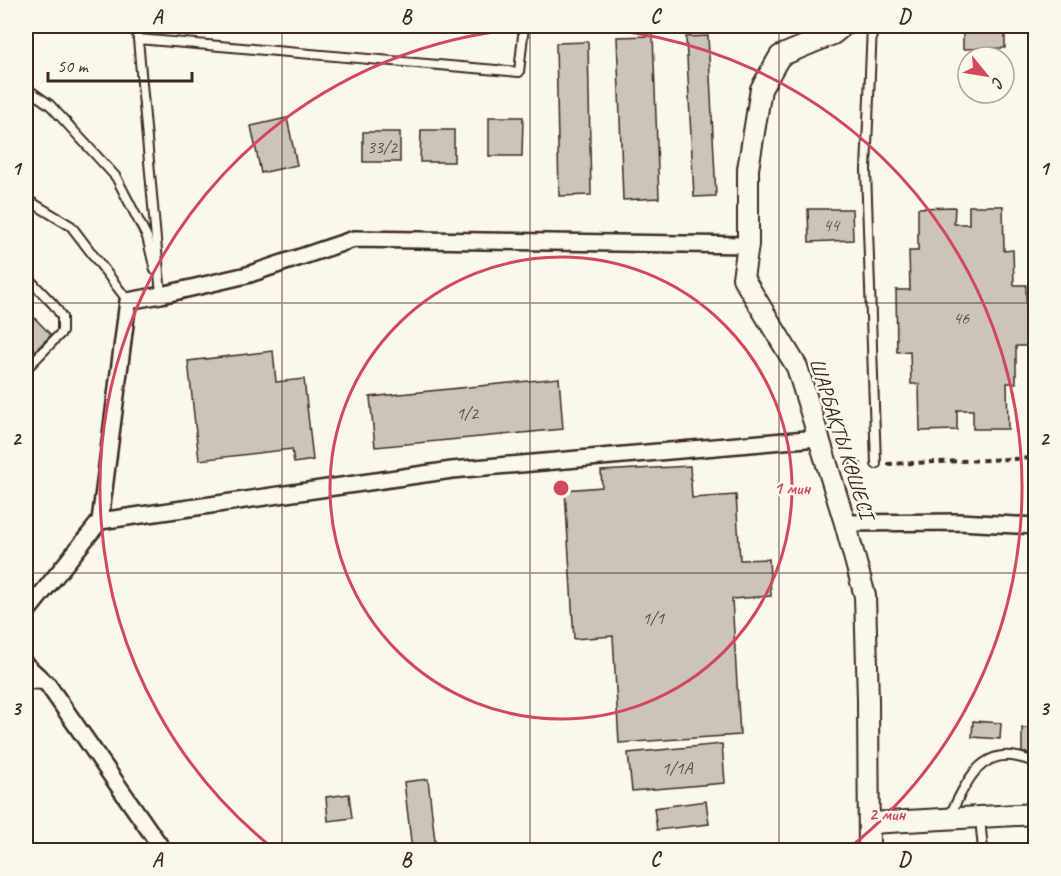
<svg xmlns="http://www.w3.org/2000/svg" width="1061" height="876" viewBox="0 0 1061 876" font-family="Caveat,sans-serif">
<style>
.building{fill:#ccc4b9;stroke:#3b2a1e;stroke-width:1.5}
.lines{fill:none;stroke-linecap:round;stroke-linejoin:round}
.service-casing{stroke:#3b2a1e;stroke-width:12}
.minor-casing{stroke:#3b2a1e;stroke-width:20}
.tertiary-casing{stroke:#3b2a1e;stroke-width:24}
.path{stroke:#3b2a1e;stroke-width:4;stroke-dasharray:6 4.5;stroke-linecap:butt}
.service{stroke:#fbf7ec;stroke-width:8}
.minor{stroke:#fbf7ec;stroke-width:15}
.tertiary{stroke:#fbf7ec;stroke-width:20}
.grid{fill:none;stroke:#3b2a1e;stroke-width:1.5;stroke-opacity:0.55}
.ring{fill:none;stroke:#d1495b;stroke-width:3}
.labels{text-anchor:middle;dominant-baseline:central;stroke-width:5;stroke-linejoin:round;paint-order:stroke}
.number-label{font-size:18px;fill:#5f5045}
.street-label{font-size:21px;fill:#3b2a1e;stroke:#fbf7ec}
.centre{fill:#d1495b;stroke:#fbf7ec;stroke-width:3}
.ring-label{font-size:18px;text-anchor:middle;font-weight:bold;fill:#d1495b;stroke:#fbf7ec;stroke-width:5;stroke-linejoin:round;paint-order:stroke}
.neatline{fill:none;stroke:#3b2a1e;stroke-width:2}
.grid-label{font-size:20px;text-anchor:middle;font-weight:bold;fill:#3b2a1e}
</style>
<rect width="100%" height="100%" fill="#fbf7ec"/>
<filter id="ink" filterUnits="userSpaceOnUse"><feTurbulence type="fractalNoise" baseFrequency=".0167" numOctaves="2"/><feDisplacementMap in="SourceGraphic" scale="12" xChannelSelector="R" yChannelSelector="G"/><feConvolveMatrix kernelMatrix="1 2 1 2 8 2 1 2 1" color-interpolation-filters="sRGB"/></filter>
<g filter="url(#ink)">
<g class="building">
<polygon points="963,26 1005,26 1005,48 963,49"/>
<polygon points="653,36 659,198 623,200 617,37"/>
<polygon points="708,36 716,196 694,197 686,37"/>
<polygon points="588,42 591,195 559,196 556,43"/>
<polygon points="489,117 523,117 522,156 489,156"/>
<polygon points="287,118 297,165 261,173 251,126"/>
<polygon points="421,130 454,130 454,162 420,162"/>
<rect x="363" y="132" width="37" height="30"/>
<polygon points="969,206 1003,206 1004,251 1013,250 1014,285 1026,285 1027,346 1016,346 1016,383 1007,383 1008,429 973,429 973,410 957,410 957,430 920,431 919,384 911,384 910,351 897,352 896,290 910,290 909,251 918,251 918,208 955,207 954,224 969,224"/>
<polygon points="808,209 852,209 853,240 809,242"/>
<polygon points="26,309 51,335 26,360"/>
<polygon points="273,351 276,382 304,379 313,460 294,463 292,449 199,460 188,361"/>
<polygon points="559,378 563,429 375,447 370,397"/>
<polygon points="690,466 692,498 736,495 740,560 769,559 771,596 732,599 740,735 619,743 613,636 574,639 565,490 602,487 601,471"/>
<polygon points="973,721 1001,723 1000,739 972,737"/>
<rect x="1022" y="728" width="14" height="25"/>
<polygon points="722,744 725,783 632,791 628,753"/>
<polygon points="428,779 436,850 412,850 404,782"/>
<polygon points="349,794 352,818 328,821 326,797"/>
<polygon points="706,801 709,824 657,830 654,808"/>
</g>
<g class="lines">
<defs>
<g id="service">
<polyline points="135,26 138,39 161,295"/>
<polyline points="813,26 829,32"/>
<polyline points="872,26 866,170 876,464"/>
<polyline points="138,39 519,72 524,26"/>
<polyline points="26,88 50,105 116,177 147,237 155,270"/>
<polyline points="26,199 71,226 128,301"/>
<polyline points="26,276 54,305 62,317 62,332 26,369"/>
<polyline points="26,684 45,685"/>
<path d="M949,817C963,790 976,752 1012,756C1020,757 1028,760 1036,762"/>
<polyline points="980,818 983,850"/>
</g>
<g id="minor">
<polyline points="748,245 354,239 247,275 161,295 128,301 100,521 452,470 818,438"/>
<polyline points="845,523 959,522 1036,526"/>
<polyline points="26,613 100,521"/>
<polyline points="26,665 48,685 163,850"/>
</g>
<g id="tertiary">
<polyline points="843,26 833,34 780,56 761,89 748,169 748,245 743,278 797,367 845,523 865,596 868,700 869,850"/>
<polyline points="870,823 1036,814"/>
</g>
</defs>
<use href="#service" class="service-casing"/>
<use href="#minor" class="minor-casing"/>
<use href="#tertiary" class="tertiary-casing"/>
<g class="path">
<polyline points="887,464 1036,458"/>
<polyline points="864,508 849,465 865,464"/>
</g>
<use href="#service" class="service"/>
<use href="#minor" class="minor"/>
<use href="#tertiary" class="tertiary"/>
</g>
</g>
<path class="grid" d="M282,26V850M530,26V850M779,26V850M26,303H1036M26,573H1036"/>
<g class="ring">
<circle cx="561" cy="488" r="231"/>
<path d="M274 849A461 461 0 1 1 848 849"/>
</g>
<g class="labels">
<g class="number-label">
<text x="382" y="147">33/2</text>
<text x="831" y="225">44</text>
<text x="961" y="318">46</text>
<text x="467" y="413">1/2</text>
<text x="653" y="618">1/1</text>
<text x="677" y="768">1/1А</text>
</g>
<g class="street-label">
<text transform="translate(842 438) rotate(72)">ШАРБАҚТЫ КӨШЕСІ</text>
</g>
</g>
<circle cx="561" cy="488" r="9" class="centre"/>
<g class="ring-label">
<text x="792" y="494">1 мин</text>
<text x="887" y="820">2 мин</text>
</g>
<rect width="1061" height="876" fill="none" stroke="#fbf7ec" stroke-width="66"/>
<g transform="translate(986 75) rotate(120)"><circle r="28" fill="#fbf7ec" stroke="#aea59a" stroke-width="1.5"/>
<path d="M0-4.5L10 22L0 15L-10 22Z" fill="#d1495b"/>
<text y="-9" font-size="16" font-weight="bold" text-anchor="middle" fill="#3b2a1e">С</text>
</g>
<path d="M48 72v9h144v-9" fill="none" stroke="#3b2a1e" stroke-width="3"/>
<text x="57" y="72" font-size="18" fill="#3b2a1e" stroke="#fbf7ec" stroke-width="4.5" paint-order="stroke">50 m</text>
<rect x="33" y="33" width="995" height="810" class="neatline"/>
<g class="grid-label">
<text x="157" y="23">A</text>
<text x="406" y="23">B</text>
<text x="655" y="23">C</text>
<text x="904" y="23">D</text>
<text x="16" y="175">1</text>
<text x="1044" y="175">1</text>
<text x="16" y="445">2</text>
<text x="1044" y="445">2</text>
<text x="16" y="715">3</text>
<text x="1044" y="715">3</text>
<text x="157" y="866">A</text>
<text x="406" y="866">B</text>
<text x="655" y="866">C</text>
<text x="904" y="866">D</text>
</g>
</svg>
